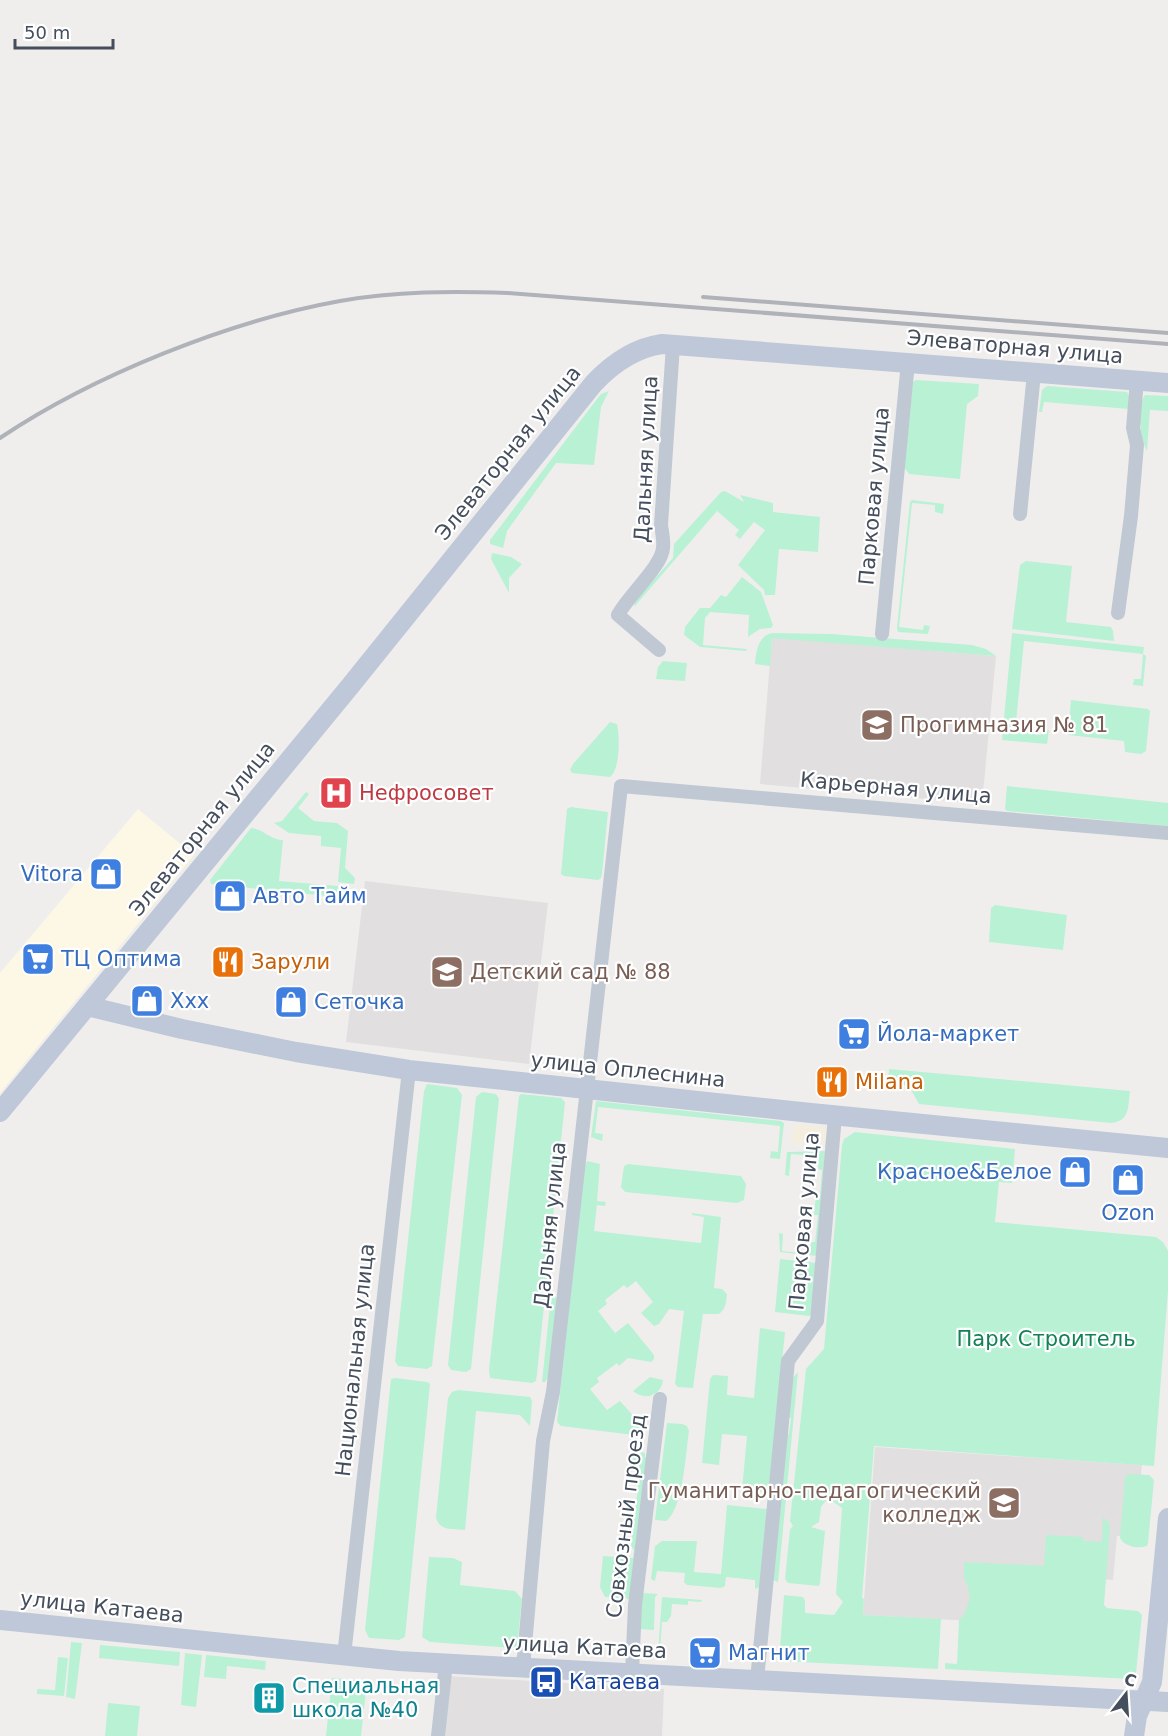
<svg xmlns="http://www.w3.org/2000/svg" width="1168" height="1736" viewBox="0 0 1168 1736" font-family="'DejaVu Sans',sans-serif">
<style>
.commercial{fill:#fdf8e5}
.education{fill:#e1dfdf}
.green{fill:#b9f1d5}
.sand{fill:#f3eedd}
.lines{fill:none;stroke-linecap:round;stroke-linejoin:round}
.street{stroke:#c0c8d4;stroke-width:14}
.secondary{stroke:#bfc8d8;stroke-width:20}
.rail{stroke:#afb2b8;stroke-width:4}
.labels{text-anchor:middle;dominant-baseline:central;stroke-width:4.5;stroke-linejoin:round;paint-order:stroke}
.street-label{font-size:21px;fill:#454e5c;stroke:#fff}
.education-label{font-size:21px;fill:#785e54;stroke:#fff;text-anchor:start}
.health-label{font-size:21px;fill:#be3a42;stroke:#fff;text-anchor:start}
.shop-label{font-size:21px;fill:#366cbe;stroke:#fff;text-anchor:start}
.food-label{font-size:21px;fill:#c56008;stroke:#fff;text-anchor:start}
.park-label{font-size:21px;fill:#128156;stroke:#fff}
.transit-label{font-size:21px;fill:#164399;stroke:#fff;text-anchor:start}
.culture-label{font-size:21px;fill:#0d838f;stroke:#fff;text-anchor:start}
</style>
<rect width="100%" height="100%" fill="#f0eeed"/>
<polygon class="commercial" points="138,809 194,855 0,1093 0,973"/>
<g class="education">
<polygon points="772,637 996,656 982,804 760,784"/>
<polygon points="365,881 548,903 529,1064 346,1042"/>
<polygon points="875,1447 1142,1465 1134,1536 1117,1536 1113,1580 1012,1573 1009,1623 863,1615"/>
<polygon points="448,1676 664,1689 662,1736 443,1736"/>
</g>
<g class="green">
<polygon points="916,380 979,384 978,396 967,404 960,479 909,474 904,467 913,382"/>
<polygon points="1047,386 1127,392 1130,398 1129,409 1044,402 1042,412 1039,412 1042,390"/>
<polygon points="609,391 601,407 594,465 556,463 507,531 503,548 490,544 490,540 597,399 601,394"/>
<path d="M1145,395L1168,396V411L1150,410L1147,451C1140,437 1136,409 1145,395Z"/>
<polygon points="725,491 744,502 740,495 773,503 773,512 820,517 818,552 779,549 775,595 765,595 764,590 738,565 765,530 754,522 740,539 735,535 739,530 717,511 634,607 635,601 673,558 674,544 721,492"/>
<polygon points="912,500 944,504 943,514 935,512 935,505 912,503 899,627 923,630 924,625 930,626 928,634 898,632 897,628 910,502"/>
<polygon points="492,553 511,557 522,564 509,578 509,593 491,559"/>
<polygon points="1026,561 1072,566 1066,622 1111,627 1113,631 1114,641 1012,629 1020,565"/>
<polygon points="742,577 761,592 773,625 771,628 760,629 748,637 749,615 710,612 705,618 703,645 747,649 746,651 700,647 684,635 685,627 700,608 710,608 721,595 726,597"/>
<path d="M772,633L831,634L972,645L986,649L996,656L772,638L770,666L755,664C756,652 758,636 772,633Z"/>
<polygon points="1012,633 1144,647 1143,654 1146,656 1143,686 1133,685 1134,679 1141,679 1143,654 1024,641 1015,732 1041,735 1042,729 1049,730 1047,744 1002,740"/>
<polygon points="663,661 687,663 685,681 656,679 658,667"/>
<polygon points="1071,700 1148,709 1150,711 1146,751 1141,754 1125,752 1124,741 1068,735"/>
<path d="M610,722L617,724C620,736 620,770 610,777L572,773L570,770L573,764Z"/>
<polygon points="1007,786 1168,803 1168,826 1007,811 1005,809"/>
<polygon points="306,792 309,794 298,808 314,821 337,823 348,831 345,868 355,878 354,884 338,882 341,848 321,846 321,836 289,833 274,823 282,821"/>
<polygon points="571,807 608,812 602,874 601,878 598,880 564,876 561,874 567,809"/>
<path d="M251,828C264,829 270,840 283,840L279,881L338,886L337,897L211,884L210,880Z"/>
<polygon points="995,905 1067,915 1063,950 989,942 991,908"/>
<path d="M889,1069L1130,1091C1128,1107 1130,1121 1111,1123L919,1104L909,1086L888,1082Z"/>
<polygon points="427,1084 457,1088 462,1095 432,1366 427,1369 398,1366 395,1361 424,1091"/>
<polygon points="482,1092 496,1094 499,1099 471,1369 466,1372 451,1370 448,1365 476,1097"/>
<polygon points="521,1094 561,1098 565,1102 537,1374 536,1381 532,1383 490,1378 489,1370 519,1096"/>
<polygon points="596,1101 781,1121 784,1123 780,1159 770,1158 771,1151 778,1152 780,1126 598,1107 595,1133 603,1134 602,1141 591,1137"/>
<polygon points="855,1132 1015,1149 1012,1183 999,1182 995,1222 1156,1237 1163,1242 1168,1251 1168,1291 1154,1466 874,1446 862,1598 864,1599 863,1615 941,1619 938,1669 779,1661 784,1595 803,1597 805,1601 805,1613 834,1615 843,1602 836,1594 842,1508 828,1498 821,1507 819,1522 811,1527 825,1531 820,1583 819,1586 788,1583 785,1579 790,1529 793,1526 790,1521 806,1369 824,1349 842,1145 844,1139"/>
<polygon points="825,1151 817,1256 780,1252 779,1233 783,1234 782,1251 810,1254 811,1242 815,1242 818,1215 814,1215 816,1195 820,1195 822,1170 818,1169 819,1156 791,1154 789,1176 785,1175 787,1152"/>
<path d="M587,1161L600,1164L597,1201L606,1202L605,1206L597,1205L594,1231L701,1243L704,1217L692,1215V1213L721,1217L714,1288L722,1289L727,1294C726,1303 726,1308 719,1314H703L693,1388L678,1387L675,1384L684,1311L669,1309L659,1324L654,1326L641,1313L653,1302L636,1281L627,1288L624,1285L605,1300L607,1304L598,1311L615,1333L628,1323L654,1355V1359L651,1362L628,1358L619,1366L617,1363L597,1378L599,1382L590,1389L607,1410L620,1401L645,1429L642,1436L561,1426L557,1422L584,1168Z"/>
<polygon points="628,1164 741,1176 746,1184 744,1200 737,1203 625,1192 621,1187 624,1166"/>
<polygon points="780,1259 817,1263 812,1314 809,1316 775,1312"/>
<polygon points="551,1295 557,1298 549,1376 545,1382 542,1382"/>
<polygon points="760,1328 785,1332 769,1488 765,1492 742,1490 747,1436 722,1434 719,1465 702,1463 710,1379 713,1375 728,1376 727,1395 754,1398"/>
<polygon points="798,1372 778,1582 773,1580 786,1434 789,1434 791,1418 788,1417 792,1379"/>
<path d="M650,1377L663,1380C661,1396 645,1401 633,1391Z"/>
<polygon points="395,1378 427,1382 430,1384 405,1637 399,1640 369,1638 365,1630 391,1379"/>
<path d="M458,1390L530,1397L532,1401L530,1426L520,1415L476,1411L465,1530C452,1529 439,1531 436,1517L448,1398L452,1392Z"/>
<path d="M667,1423L682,1424L687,1426L689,1431C686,1451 683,1510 666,1521L655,1520Z"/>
<polygon points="633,1451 645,1453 645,1457 649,1458 630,1599 605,1597 600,1587 603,1556 633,1558 634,1550 631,1546 640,1471 632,1467"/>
<path d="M1129,1474L1149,1475L1154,1480L1148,1543L1147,1546C1138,1549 1125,1547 1120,1538L1125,1477Z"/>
<polygon points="727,1505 767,1509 760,1585 758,1588 755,1589 755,1580 726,1577 725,1586 721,1588 687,1585 684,1582 685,1573 657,1571 655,1581 651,1579 655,1546 662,1541 697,1541 694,1572 721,1574"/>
<polygon points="1103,1517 1109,1523 1110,1527 1104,1605 1107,1608 1138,1611 1142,1615 1136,1673 1130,1679 945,1669 945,1663 957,1664 959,1620 964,1615 970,1599 968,1586 964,1579 964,1562 1044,1566 1046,1535 1083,1537 1083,1541 1102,1542"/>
<polygon points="429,1557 453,1558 462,1562 460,1585 515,1591 522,1599 517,1647 513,1648 430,1642 422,1637"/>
<polygon points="642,1593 658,1594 655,1597 654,1630 639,1629"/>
<polygon points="662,1597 702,1600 701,1602 688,1601 688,1605 672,1604 671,1616 667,1622 662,1622 660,1653 658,1653"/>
<polygon points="71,1642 82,1643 75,1699 66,1697"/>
<polygon points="100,1645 180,1652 179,1666 99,1658"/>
<polygon points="185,1653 202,1655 196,1707 181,1705"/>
<polygon points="206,1655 266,1661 265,1670 227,1666 226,1679 204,1677"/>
<polygon points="58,1657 68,1658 64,1696 37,1694 37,1689 55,1690"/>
<polygon points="332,1678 367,1681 361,1736 326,1736"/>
<polygon points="108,1703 140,1706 137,1736 105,1736"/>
</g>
<polygon class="sand" points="794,1125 826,1127 824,1142 791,1144"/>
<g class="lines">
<g class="street">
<polyline points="1020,514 1034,373"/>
<polyline points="1118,613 1131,516 1137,445 1133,428 1137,380"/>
<polyline points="882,634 908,362"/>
<path d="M659,650L618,615C627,597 662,566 663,548C664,541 662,532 661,525L673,345"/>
<polyline points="344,1656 409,1070"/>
<polyline points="520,1668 524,1657 543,1441 553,1392 621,786 1168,833"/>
<polyline points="632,1673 635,1605 660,1399"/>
<polyline points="757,1680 788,1361 817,1321 835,1116"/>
<polyline points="438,1736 446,1663"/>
</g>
<g class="secondary">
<polyline points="87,1006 182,1029 296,1052 409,1070 811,1113 1168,1148"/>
<path d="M0,1112L351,685L594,383C613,363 634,348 662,344L1168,383"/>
<polyline points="0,1620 399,1661 1168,1702"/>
<polyline points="1134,1736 1137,1716 1152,1682 1168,1518"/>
</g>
<g class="rail">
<polyline points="703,297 1168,333"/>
<path d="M0,438C94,375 229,321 340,301C396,291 452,291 508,293L1168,344"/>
</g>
</g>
<defs>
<symbol id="school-square" viewBox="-11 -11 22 22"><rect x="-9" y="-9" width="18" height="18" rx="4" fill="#8d6e63" stroke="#fff"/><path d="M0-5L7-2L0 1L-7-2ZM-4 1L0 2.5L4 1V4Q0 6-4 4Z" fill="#fff"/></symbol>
<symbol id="hospital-square" viewBox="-11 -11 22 22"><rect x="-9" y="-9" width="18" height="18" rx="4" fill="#e0444e" stroke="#fff"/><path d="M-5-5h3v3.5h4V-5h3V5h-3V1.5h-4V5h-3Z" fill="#fff"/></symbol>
<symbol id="shop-square" viewBox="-11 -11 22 22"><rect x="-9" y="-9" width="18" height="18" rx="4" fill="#3f7fe0" stroke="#fff"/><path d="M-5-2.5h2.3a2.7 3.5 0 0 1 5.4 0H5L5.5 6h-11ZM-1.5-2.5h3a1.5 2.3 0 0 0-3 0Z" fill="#fff"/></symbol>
<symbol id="supermarket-square" viewBox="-11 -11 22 22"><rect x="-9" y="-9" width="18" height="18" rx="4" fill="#3f7fe0" stroke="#fff"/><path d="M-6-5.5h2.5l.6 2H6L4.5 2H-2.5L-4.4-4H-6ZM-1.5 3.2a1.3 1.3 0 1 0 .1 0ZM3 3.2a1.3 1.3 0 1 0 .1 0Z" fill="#fff"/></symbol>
<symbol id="restaurant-square" viewBox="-11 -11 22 22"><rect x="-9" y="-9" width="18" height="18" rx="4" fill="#e8710a" stroke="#fff"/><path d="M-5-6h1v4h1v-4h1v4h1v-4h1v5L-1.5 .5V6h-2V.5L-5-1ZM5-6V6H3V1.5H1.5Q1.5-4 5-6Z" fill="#fff"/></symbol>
<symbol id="university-square" viewBox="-11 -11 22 22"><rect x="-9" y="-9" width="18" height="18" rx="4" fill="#8d6e63" stroke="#fff"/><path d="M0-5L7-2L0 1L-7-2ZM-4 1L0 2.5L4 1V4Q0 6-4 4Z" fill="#fff"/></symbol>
<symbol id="bus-square" viewBox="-11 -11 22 22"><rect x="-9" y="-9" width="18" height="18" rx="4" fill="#1a4fb4" stroke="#fff"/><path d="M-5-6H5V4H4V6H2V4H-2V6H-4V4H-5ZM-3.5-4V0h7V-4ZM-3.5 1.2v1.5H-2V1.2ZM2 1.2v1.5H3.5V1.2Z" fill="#fff"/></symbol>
<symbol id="building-square" viewBox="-11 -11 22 22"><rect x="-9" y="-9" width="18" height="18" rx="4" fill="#0f9aa8" stroke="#fff"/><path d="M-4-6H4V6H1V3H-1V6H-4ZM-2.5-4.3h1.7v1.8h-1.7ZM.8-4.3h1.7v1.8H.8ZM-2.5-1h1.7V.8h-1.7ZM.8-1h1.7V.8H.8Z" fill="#fff"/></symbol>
</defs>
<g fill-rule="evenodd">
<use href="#school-square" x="858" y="706" width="38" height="38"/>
<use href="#hospital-square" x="317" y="774" width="38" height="38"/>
<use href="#shop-square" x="87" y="855" width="38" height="38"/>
<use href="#shop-square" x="211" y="877" width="38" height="38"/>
<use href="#supermarket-square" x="19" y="940" width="38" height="38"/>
<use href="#restaurant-square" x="209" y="943" width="38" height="38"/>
<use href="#school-square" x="428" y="953" width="38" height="38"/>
<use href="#shop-square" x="128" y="982" width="38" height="38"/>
<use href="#shop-square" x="272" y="983" width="38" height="38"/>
<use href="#supermarket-square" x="835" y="1015" width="38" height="38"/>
<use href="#restaurant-square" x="813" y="1063" width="38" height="38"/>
<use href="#shop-square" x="1056" y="1153" width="38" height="38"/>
<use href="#shop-square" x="1109" y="1161" width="38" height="38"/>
<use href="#university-square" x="985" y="1484" width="38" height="38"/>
<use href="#supermarket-square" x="686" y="1634" width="38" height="38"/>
<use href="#bus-square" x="527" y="1663" width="38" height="38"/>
<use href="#building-square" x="250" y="1679" width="38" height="38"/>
</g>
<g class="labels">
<g class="street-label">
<text transform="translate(1015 347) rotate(5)">Элеваторная улица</text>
<text transform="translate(508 453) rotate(-51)">Элеваторная улица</text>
<text transform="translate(646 459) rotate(-87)">Дальняя улица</text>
<text transform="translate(874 496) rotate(-85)">Парковая улица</text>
<text transform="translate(896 788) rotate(5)">Карьерная улица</text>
<text transform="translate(202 829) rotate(-51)">Элеваторная улица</text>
<text transform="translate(628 1070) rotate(6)">улица Оплеснина</text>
<text transform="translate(804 1221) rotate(-85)">Парковая улица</text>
<text transform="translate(550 1225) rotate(-84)">Дальняя улица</text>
<text transform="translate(355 1360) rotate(-84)">Национальная улица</text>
<text transform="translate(626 1516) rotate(-83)">Совхозный проезд</text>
<text transform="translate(102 1607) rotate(6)">улица Катаева</text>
<text transform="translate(585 1647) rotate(3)">улица Катаева</text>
</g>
<g class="education-label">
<text x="900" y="725">Прогимназия № 81</text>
<text x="470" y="972">Детский сад № 88</text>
<text x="981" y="1491" text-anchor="end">Гуманитарно-педагогический<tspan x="981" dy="24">колледж</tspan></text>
</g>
<g class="health-label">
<text x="359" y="793">Нефросовет</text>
</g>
<g class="shop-label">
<text x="83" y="874" text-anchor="end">Vitora</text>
<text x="253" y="896">Авто Тайм</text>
<text x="61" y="959">ТЦ Оптима</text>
<text x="170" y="1001">Xxx</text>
<text x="314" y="1002">Сеточка</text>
<text x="877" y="1034">Йола-маркет</text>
<text x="1052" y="1172" text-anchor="end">Красное&amp;Белое</text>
<text x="1128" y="1213" text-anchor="middle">Ozon</text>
<text x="728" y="1653">Магнит</text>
</g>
<g class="food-label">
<text x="251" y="962">Зарули</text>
<text x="855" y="1082">Milana</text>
</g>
<g class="park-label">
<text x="1046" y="1339">Парк Строитель</text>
</g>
<g class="transit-label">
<text x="569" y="1682">Катаева</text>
</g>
<g class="culture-label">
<text x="292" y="1686">Специальная<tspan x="292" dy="24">школа №40</tspan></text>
</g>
</g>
<g transform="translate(1126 1694) rotate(17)" stroke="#ffffff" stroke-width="4.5" paint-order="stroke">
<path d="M0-4.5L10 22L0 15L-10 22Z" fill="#454e5c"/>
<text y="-9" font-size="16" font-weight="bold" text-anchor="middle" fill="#454e5c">С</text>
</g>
<path d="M15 39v9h98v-9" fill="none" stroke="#454e5c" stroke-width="3"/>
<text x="24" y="39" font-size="18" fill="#454e5c" stroke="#ffffff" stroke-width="4.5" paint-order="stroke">50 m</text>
</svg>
